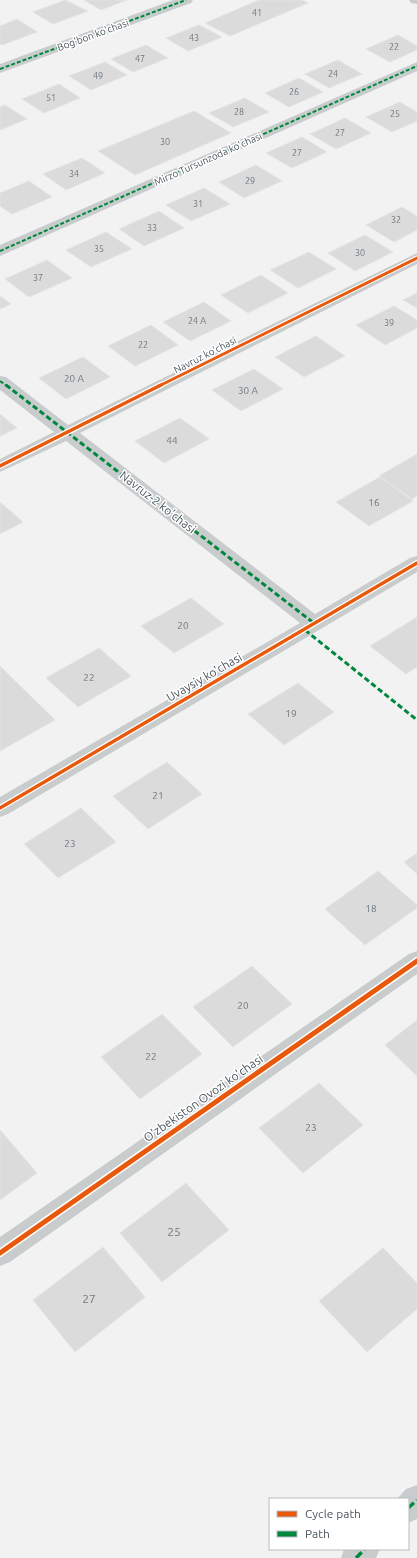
<svg xmlns="http://www.w3.org/2000/svg" width="417" height="1558" viewBox="0 0 417 1558" font-family="Ubuntu,sans-serif">
<style>
.building{fill:#dbdbdc;stroke:#e3e4e4}
.lines{fill:none;stroke-linecap:round;stroke-linejoin:round}
.minor{fill:#c9cccd;fill-rule:evenodd}
.quiet-far2{stroke:#00873e;stroke-width:2;stroke-dasharray:4 2;stroke-linecap:butt}
.quiet-far1{stroke:#00873e;stroke-width:3;stroke-dasharray:5.5 3;stroke-linecap:butt}
.quiet{stroke:#00873e;stroke-width:3.5;stroke-dasharray:8 3.5;stroke-linecap:butt}
.cycleway-far2-casing{stroke:#fff;stroke-width:5}
.cycleway-far1-casing{stroke:#fff;stroke-width:6}
.cycleway-casing{stroke:#fff;stroke-width:8}
.cycleway-far2{stroke:#e8590c;stroke-width:3}
.cycleway-far1{stroke:#e8590c;stroke-width:3.5}
.cycleway{stroke:#e8590c;stroke-width:5}
.labels{text-anchor:middle;dominant-baseline:central;stroke-width:3;stroke-linejoin:round;paint-order:stroke}
.far-number-label{font-size:9px;fill:#6f787e}
.far-street-label{font-size:10px;fill:#4a565d;stroke:#fff}
.number-label{font-size:10px;fill:#6f787e}
.street-label{font-size:12px;fill:#4a565d;stroke:#fff}
.near-number-label{font-size:12px;fill:#6f787e}
</style>
<rect width="100%" height="100%" fill="#f2f2f2"/>
<g class="building">
<polygon points="65,0 88,11 53,24 33,12"/>
<polygon points="84,0 127,0 101,10"/>
<polygon points="259,0 302,0 308,3 230,36 205,23"/>
<polygon points="17,19 37,32 2,45 0,44 0,26"/>
<polygon points="199,25 222,37 188,51 166,38"/>
<polygon points="398,35 417,46 417,50 390,62 366,49"/>
<polygon points="146,45 168,58 133,72 111,59"/>
<polygon points="338,60 362,74 329,88 305,74"/>
<polygon points="105,62 127,75 91,90 69,76"/>
<polygon points="299,78 323,92 289,107 265,93"/>
<polygon points="59,84 80,98 44,113 22,99"/>
<polygon points="245,98 269,112 233,127 209,113"/>
<polygon points="400,102 417,112 417,121 392,132 366,117"/>
<polygon points="5,105 27,119 0,130 0,107"/>
<polygon points="194,111 231,133 135,175 98,151"/>
<polygon points="345,118 371,133 336,149 310,134"/>
<polygon points="302,137 327,152 292,168 266,153"/>
<polygon points="82,158 105,173 66,190 43,174"/>
<polygon points="256,165 282,181 244,198 219,182"/>
<polygon points="29,181 52,197 12,214 0,206 0,193"/>
<polygon points="204,188 230,204 191,221 166,205"/>
<polygon points="402,207 417,216 417,230 394,242 366,225"/>
<polygon points="159,211 184,228 144,246 119,229"/>
<polygon points="106,232 132,249 91,267 66,250"/>
<polygon points="365,235 393,252 355,271 328,253"/>
<polygon points="309,252 336,269 298,288 270,270"/>
<polygon points="47,260 72,278 29,297 5,279"/>
<polygon points="261,275 288,293 248,313 221,295"/>
<polygon points="417,293 417,308 403,300"/>
<polygon points="0,296 11,304 0,309"/>
<polygon points="204,302 231,321 190,341 163,322"/>
<polygon points="394,306 417,320 417,328 385,345 356,325"/>
<polygon points="151,325 178,345 135,366 108,346"/>
<polygon points="316,336 345,356 304,377 275,357"/>
<polygon points="83,357 110,377 66,399 39,378"/>
<polygon points="254,369 283,389 241,411 212,390"/>
<polygon points="0,414 17,428 0,436"/>
<polygon points="180,418 209,439 164,463 135,441"/>
<polygon points="417,454 417,496 412,499 379,476"/>
<polygon points="380,477 413,501 369,526 336,502"/>
<polygon points="0,502 23,522 0,534"/>
<polygon points="191,598 224,624 174,653 141,626"/>
<polygon points="417,617 417,667 406,674 370,646"/>
<polygon points="99,648 131,676 78,707 46,678"/>
<polygon points="0,666 55,720 0,751"/>
<polygon points="298,683 334,712 284,745 248,714"/>
<polygon points="167,762 202,794 148,829 113,796"/>
<polygon points="81,808 116,842 58,878 24,844"/>
<polygon points="417,853 417,874 404,862"/>
<polygon points="378,871 417,905 417,908 365,945 325,909"/>
<polygon points="252,966 292,1004 233,1047 193,1007"/>
<polygon points="162,1014 202,1054 140,1099 101,1057"/>
<polygon points="417,1020 417,1076 385,1045"/>
<polygon points="319,1083 363,1125 303,1173 259,1128"/>
<polygon points="0,1130 37,1173 0,1200"/>
<polygon points="186,1183 229,1230 162,1282 120,1233"/>
<polygon points="103,1247 145,1297 75,1352 33,1300"/>
<polygon points="383,1248 417,1283 417,1309 367,1352 319,1301"/>
</g>
<g class="lines">
<g class="minor">
<polygon points="173,0 193,0 191,3 0,73 0,64"/>
<polygon points="409,0 417,0 417,4 411,3"/>
<polygon points="417,62 417,71 0,256 0,245"/>
<polygon points="417,253 417,264 80,433 315,614 410,558 417,556 417,572 8,814 0,817 0,797 300,623 66,441 0,472 0,459 54,432 0,390 0,376 6,377 68,425"/>
<polygon points="417,951 417,974 10,1262 0,1266 0,1237 409,954"/>
<polygon points="417,1485 417,1519 408,1523 408,1499 397,1499 406,1489"/>
<polygon points="344,1549 380,1549 376,1558 341,1558"/>
</g>
<g class="quiet-far2">
<polyline points="0,69 186,0"/>
<polyline points="0,251 417,66"/>
<polyline points="0,381 7,386"/>
</g>
<g class="quiet-far1">
<polyline points="6,385 315,624"/>
<polyline points="305,630 417,720"/>
</g>
<g class="quiet">
<polyline points="408,1508 417,1500"/>
<polyline points="356,1558 365,1549"/>
</g>
<defs>
<polyline id="cycleway-far2" points="159,386 417,258"/>
<g id="cycleway-far1">
<polyline points="0,466 161,385"/>
<polyline points="0,808 417,563"/>
</g>
<polyline id="cycleway" points="0,1253 417,961"/>
</defs>
<use href="#cycleway-far2" class="cycleway-far2-casing"/>
<use href="#cycleway-far1" class="cycleway-far1-casing"/>
<use href="#cycleway" class="cycleway-casing"/>
<use href="#cycleway-far2" class="cycleway-far2"/>
<use href="#cycleway-far1" class="cycleway-far1"/>
<use href="#cycleway" class="cycleway"/>
</g>
<g class="labels">
<g class="far-number-label">
<text x="257" y="13">41</text>
<text x="194" y="38">43</text>
<text x="394" y="47">22</text>
<text x="140" y="59">47</text>
<text x="333" y="74">24</text>
<text x="98" y="76">49</text>
<text x="294" y="92">26</text>
<text x="51" y="98">51</text>
<text x="239" y="112">28</text>
<text x="395" y="114">25</text>
<text x="340" y="133">27</text>
<text x="165" y="142">30</text>
<text x="297" y="153">27</text>
<text x="74" y="174">34</text>
<text x="250" y="181">29</text>
<text x="198" y="204">31</text>
<text x="396" y="220">32</text>
<text x="152" y="228">33</text>
<text x="99" y="249">35</text>
<text x="360" y="253">30</text>
<text x="38" y="278">37</text>
<text x="197" y="321">24 А</text>
<text x="389" y="323">39</text>
<text x="143" y="345">22</text>
</g>
<g class="far-street-label">
<text transform="translate(93 35) rotate(-20)">Bog'bon ko'chasi</text>
<text transform="translate(208 159) rotate(-24)">Mirzo Tursunzoda ko'chasi</text>
<text transform="translate(205 355) rotate(-27)">Navruz ko'chasi</text>
</g>
<g class="number-label">
<text x="74" y="378">20 А</text>
<text x="248" y="390">30 А</text>
<text x="172" y="440">44</text>
<text x="374" y="502">16</text>
<text x="183" y="625">20</text>
<text x="89" y="677">22</text>
<text x="291" y="713">19</text>
<text x="158" y="795">21</text>
<text x="70" y="843">23</text>
<text x="371" y="908">18</text>
<text x="243" y="1005">20</text>
<text x="151" y="1056">22</text>
<text x="311" y="1127">23</text>
</g>
<g class="street-label">
<text transform="translate(158 502) rotate(38)">Navruz-2 ko'chasi</text>
<text transform="translate(204 677) rotate(-30)">Uvaysiy ko'chasi</text>
<text transform="translate(203 1098) rotate(-35)">O'zbekiston Ovozi ko'chasi</text>
</g>
<g class="near-number-label">
<text x="174" y="1231">25</text>
<text x="89" y="1298">27</text>
</g>
</g>
<rect x="269" y="1498" width="140" height="52" fill="#ffffff" stroke="#b7bbbe"/>
<rect x="277" y="1511" width="20" height="6" fill="#e8590c" stroke="#b7bbbe"/>
<text x="305" y="1518" font-size="12" fill="#4a565d">Cycle path</text>
<rect x="277" y="1531" width="20" height="6" fill="#00873e" stroke="#b7bbbe"/>
<text x="305" y="1538" font-size="12" fill="#4a565d">Path</text>
</svg>
